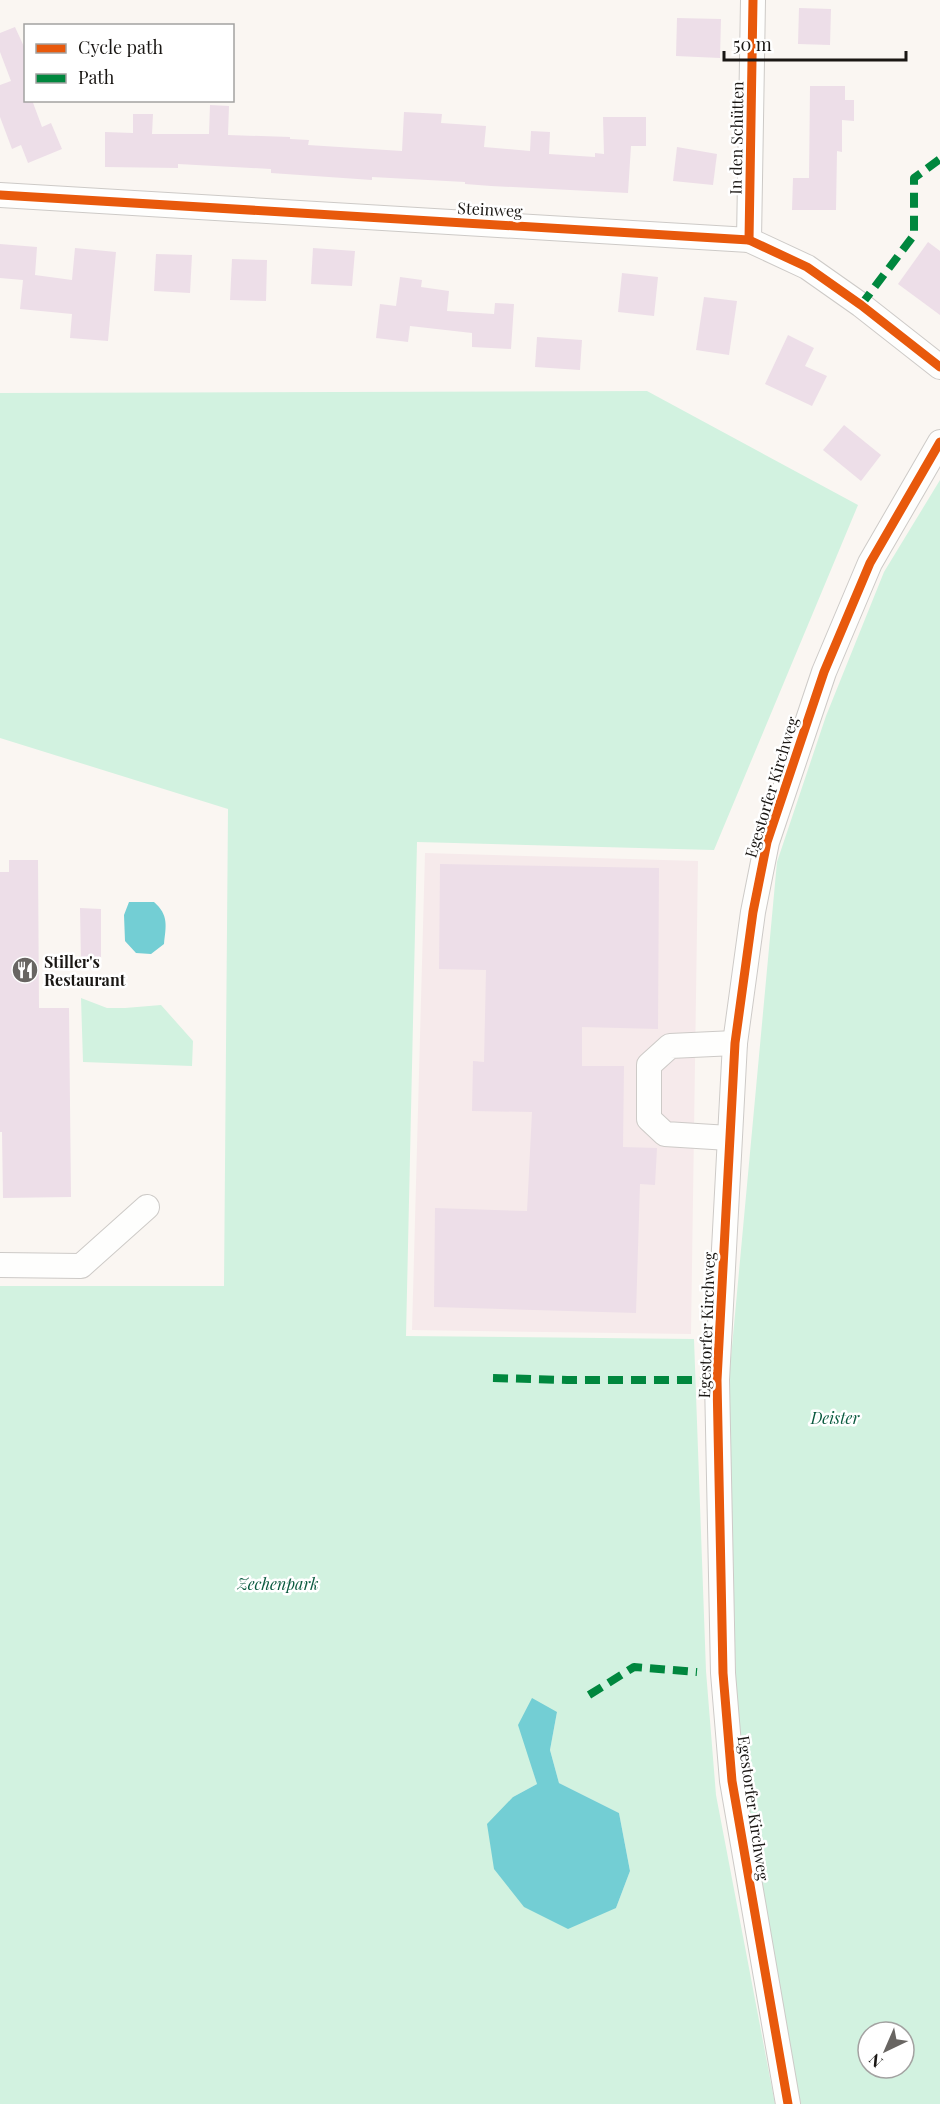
<svg xmlns="http://www.w3.org/2000/svg" width="940" height="2104" viewBox="0 0 940 2104" font-family="'Playfair Display',serif">
<style>
.industrial{fill:#f6eaeb}
.green{fill:#d2f2e0;fill-rule:evenodd}
.water{fill:#73ced4}
.building{fill:#eddee8}
.lines{fill:none;stroke-linecap:round;stroke-linejoin:round}
.minor-casing{stroke:#cdcac7;stroke-width:26}
.minor{stroke:#fefefd;stroke-width:24}
.quiet{stroke:#00873e;stroke-width:8;stroke-dasharray:15 8;stroke-linecap:butt}
.cycleway-casing{stroke:#fff;stroke-width:13}
.cycleway{stroke:#e8590c;stroke-width:9}
.labels{text-anchor:middle;dominant-baseline:central;stroke-width:5;stroke-linejoin:round;paint-order:stroke}
.street-label{font-size:16px;fill:#1a1714;stroke:#fff}
.poi-label{font-size:16px;font-weight:bold;fill:#1a1714;stroke:#fff;text-anchor:start}
.park-label{font-size:16px;font-style:italic;fill:#09593e;stroke:#fff}
</style>
<rect width="100%" height="100%" fill="#faf6f2"/>
<polygon class="industrial" points="425,853 698,861 691,1334 412,1330"/>
<g class="green">
<path d="M647,391L858,505L714,850L417,842L406,1336L694,1339L706,1671L716,1795L775,2104H0V1286H224L228,809L0,738V393ZM557,1712L550,1750L559,1783L619,1813L630,1871L616,1908L513,1797L537,1784L529,1756Z"/>
<path d="M940,480V2104H801L792,2064L737,1738L729,1379L777,862L826,716L884,572ZM868,2032H904V2068H868Z"/>
<polygon points="81,998 107,1008 125,1008 161,1005 193,1041 192,1066 83,1062"/>
</g>
<g class="water">
<path d="M129,902H154C169,915 166,926 164,944L151,954L136,953L125,941L124,915Z"/>
<polygon points="532,1698 557,1712 550,1750 559,1783 619,1813 630,1871 616,1908 568,1929 524,1907 494,1869 487,1824 513,1797 537,1784 518,1725"/>
</g>
<g class="building">
<polygon points="799,8 831,9 830,45 798,44"/>
<polygon points="677,18 721,19 720,58 676,56"/>
<polygon points="15,27 26,51 26,100 32,100 42,127 51,123 62,149 28,163 21,145 12,149 0,117 0,85 11,81 0,52 0,33"/>
<polygon points="810,86 845,86 845,100 854,100 854,121 842,120 842,152 837,151 836,210 792,210 793,178 809,178"/>
<polygon points="210,105 229,106 228,135 290,137 290,139 309,140 308,145 402,151 404,112 442,114 441,123 486,126 484,147 530,151 531,131 550,132 549,154 595,157 595,153 604,154 603,117 646,117 646,146 631,146 628,193 491,186 465,184 465,182 372,177 372,180 271,173 271,169 178,164 178,168 105,167 105,132 133,133 133,114 153,114 152,134 209,134"/>
<polygon points="677,147 717,154 713,185 673,181"/>
<polygon points="928,242 940,251 940,315 898,284"/>
<polygon points="0,244 37,247 35,275 72,280 75,248 116,252 108,341 70,338 72,314 20,309 23,280 0,278"/>
<polygon points="313,248 355,251 352,286 311,284"/>
<polygon points="156,254 192,255 190,293 154,291"/>
<polygon points="232,259 267,260 266,301 230,300"/>
<polygon points="622,273 658,277 654,316 618,312"/>
<polygon points="400,277 422,280 421,287 449,291 447,311 494,314 495,303 514,304 511,349 472,347 472,333 410,326 408,342 376,338 380,304 396,306"/>
<polygon points="704,297 737,301 729,355 696,350"/>
<polygon points="788,335 814,348 805,366 827,376 812,406 765,384"/>
<polygon points="537,337 582,340 580,370 535,367"/>
<polygon points="844,425 881,455 861,481 823,450"/>
<polygon points="9,860 38,860 39,1008 69,1008 71,1197 3,1198 2,1132 0,1132 0,872 9,872"/>
<polygon points="440,864 659,868 658,1029 582,1027 582,1066 624,1066 623,1147 657,1148 655,1185 640,1184 636,1313 434,1307 435,1208 527,1211 532,1112 472,1111 473,1061 484,1062 486,970 439,969"/>
<polygon points="80,908 101,909 101,963 81,962"/>
</g>
<g class="lines">
<defs>
<g id="minor">
<polyline points="0,195 749,240 807,267 861,305 940,367"/>
<polyline points="749,240 753,0"/>
<polyline points="729,1138 665,1134 649,1119 649,1065 670,1046 735,1043"/>
<polyline points="0,1265 81,1266 147,1207"/>
<polyline points="788,2104 732,1781 723,1673 717,1380 735,1043 753,912 767,842 824,672 870,563 940,442"/>
</g>
</defs>
<use href="#minor" class="minor-casing"/>
<use href="#minor" class="minor"/>
<g class="quiet">
<polyline points="861,305 914,235 914,178 940,159"/>
<polyline points="493,1378 567,1380 717,1380"/>
<polyline points="589,1695 634,1667 697,1672"/>
</g>
<defs>
<g id="cycleway">
<polyline points="0,195 749,240 807,267 861,305 940,367"/>
<polyline points="749,240 753,0"/>
<polyline points="788,2104 732,1781 723,1673 717,1380 735,1043 753,912 767,842 824,672 870,563 940,442"/>
</g>
</defs>
<use href="#cycleway" class="cycleway-casing"/>
<use href="#cycleway" class="cycleway"/>
</g>
<defs>
<symbol id="restaurant-disc" viewBox="-11 -11 22 22"><circle r="9.5" fill="#686562" stroke="#fff"/><path d="M-5-6h1v4h1v-4h1v4h1v-4h1v5L-1.5 .5V6h-2V.5L-5-1ZM5-6V6H3V1.5H1.5Q1.5-4 5-6Z" fill="#fff"/></symbol>
</defs>
<g fill-rule="evenodd">
<use href="#restaurant-disc" x="10" y="955" width="30" height="30"/>
</g>
<g class="labels">
<g class="street-label">
<text transform="translate(736 138) rotate(-89)">In den Schütten</text>
<text transform="translate(490 209) rotate(3)">Steinweg</text>
<text transform="translate(771 787) rotate(-73)">Egestorfer Kirchweg</text>
<text transform="translate(706 1325) rotate(-88)">Egestorfer Kirchweg</text>
<text transform="translate(754 1808) rotate(82)">Egestorfer Kirchweg</text>
</g>
<g class="poi-label">
<text x="44" y="961">Stiller's<tspan x="44" dy="18">Restaurant</tspan></text>
</g>
<g class="park-label">
<text x="835" y="1417">Deister</text>
<text x="278" y="1583">Zechenpark</text>
</g>
</g>
<rect x="24" y="24" width="210" height="78" fill="#ffffff" stroke="#a3a2a1" stroke-width="1.5"/>
<rect x="36" y="44" width="30" height="9" fill="#e8590c" stroke="#a3a2a1" stroke-width="1.5"/>
<text x="78" y="54" font-size="18" fill="#1a1714">Cycle path</text>
<rect x="36" y="74" width="30" height="9" fill="#00873e" stroke="#a3a2a1" stroke-width="1.5"/>
<text x="78" y="84" font-size="18" fill="#1a1714">Path</text>
<g transform="translate(886 2050) rotate(224)"><circle r="28" fill="#ffffff" stroke="#a3a2a1" stroke-width="1.5"/>
<path d="M0-4.5L10 22L0 15L-10 22Z" fill="#686562"/>
<text y="-9" font-size="16" font-weight="bold" text-anchor="middle" fill="#1a1714">N</text>
</g>
<path d="M724 51v9h182v-9" fill="none" stroke="#1a1714" stroke-width="3"/>
<text x="733" y="51" font-size="18" fill="#1a1714" stroke="#ffffff" stroke-width="4.5" paint-order="stroke">50 m</text>
</svg>
